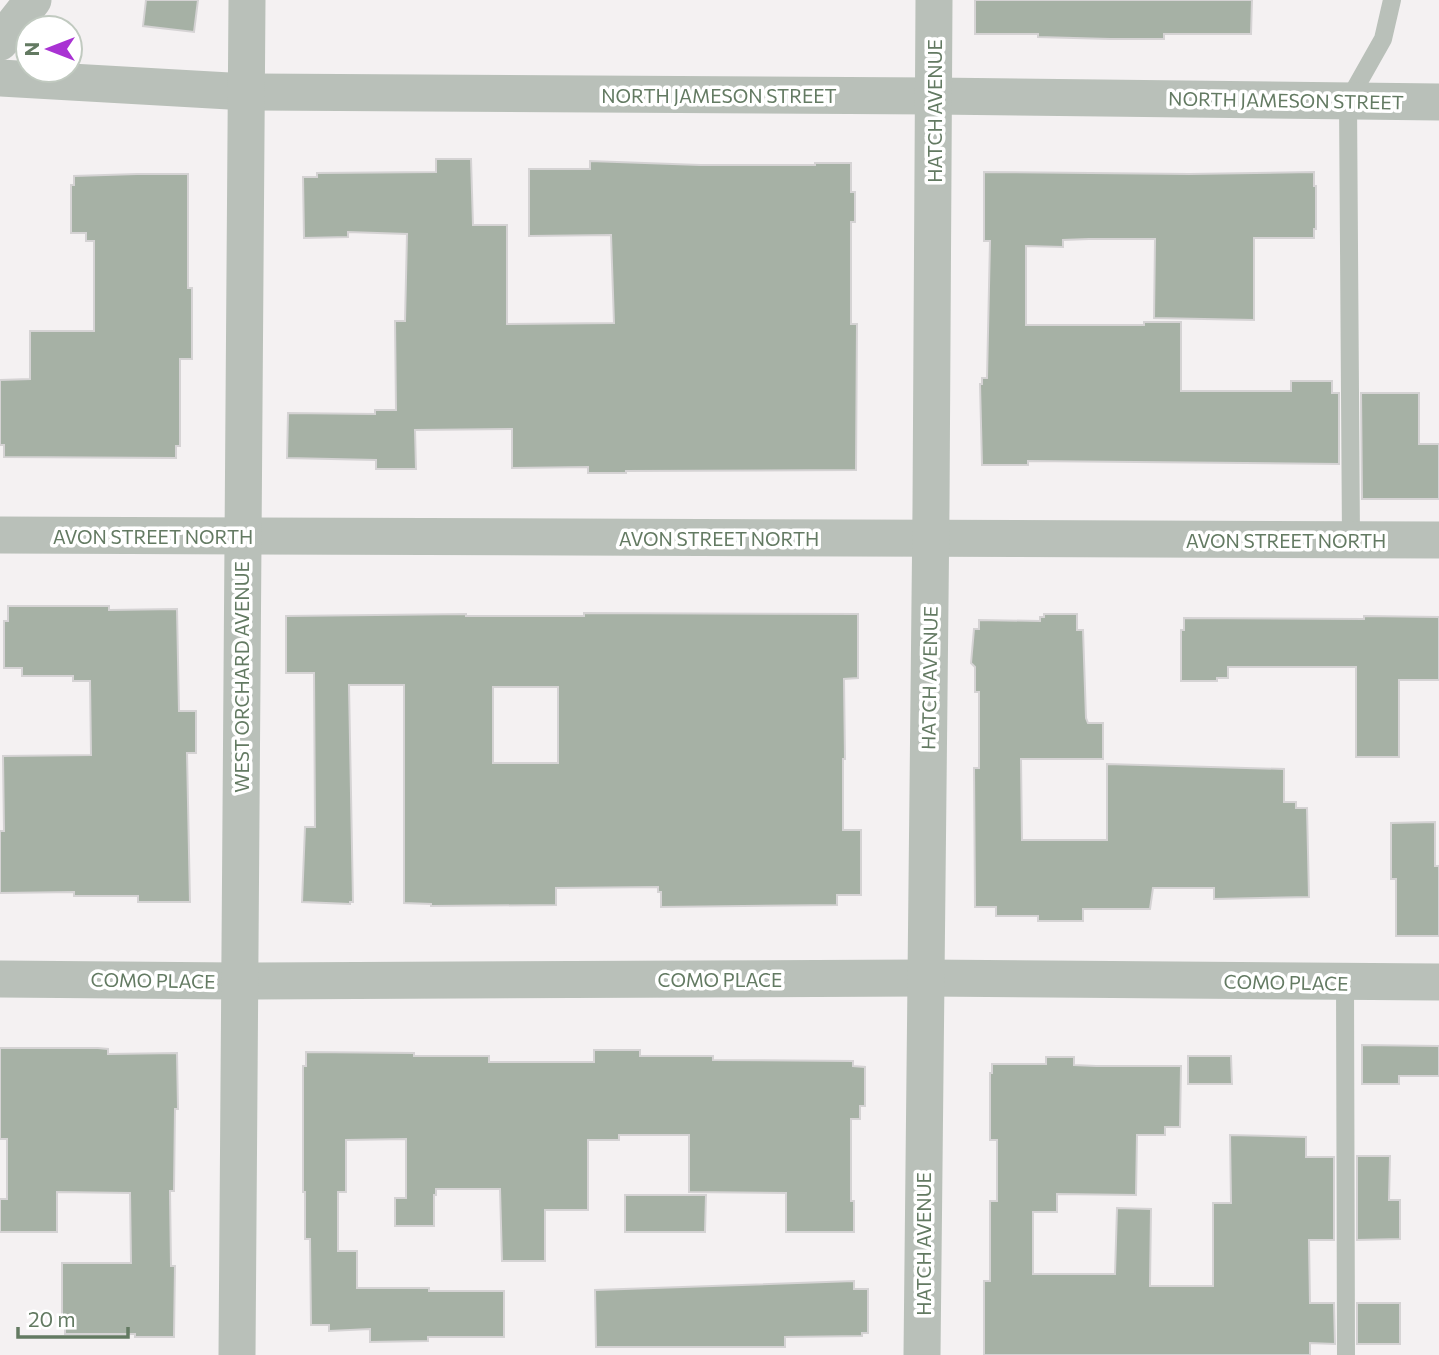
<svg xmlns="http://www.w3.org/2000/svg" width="1439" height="1355" viewBox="0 0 1439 1355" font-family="Commissioner,sans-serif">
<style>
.building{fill:#a6b1a5;stroke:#d5d3d4;stroke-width:2;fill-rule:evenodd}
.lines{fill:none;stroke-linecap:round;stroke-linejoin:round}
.lane{stroke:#b9c0b9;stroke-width:18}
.street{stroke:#b9c0b9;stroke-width:37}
.labels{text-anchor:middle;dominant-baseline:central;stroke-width:7;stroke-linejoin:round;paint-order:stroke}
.street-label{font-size:19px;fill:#637a62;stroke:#fff}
</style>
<rect width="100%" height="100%" fill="#f4f1f2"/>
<g class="building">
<polygon points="146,0 198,0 194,32 143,26"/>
<polygon points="975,0 1252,0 1251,34 1164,34 1164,39 1110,39 1038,37 1038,34 975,34"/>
<polygon points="436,159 471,159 473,225 507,225 507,324 614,323 611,235 529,236 529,169 590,169 590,161 700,165 815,165 815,163 851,163 851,192 855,192 855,222 851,222 851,324 857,324 856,470 626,471 626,473 588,473 588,467 512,468 512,429 415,430 416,469 376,469 376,460 287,458 288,413 375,414 375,410 396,410 395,321 405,321 407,234 348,232 348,237 304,238 303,177 317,177 317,173 436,172"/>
<polygon points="984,172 1189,174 1314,172 1314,186 1316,186 1316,229 1314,229 1314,238 1254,238 1254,320 1154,318 1155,239 1089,239 1063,240 1063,247 1026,246 1026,325 1144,325 1144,322 1181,322 1181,391 1291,391 1291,381 1332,381 1332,393 1339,393 1339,464 1028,461 1028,465 982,465 980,384 982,384 982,378 987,378 990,241 984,241"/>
<polygon points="137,174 188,174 188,288 192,288 192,359 180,359 180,446 176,446 176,458 4,457 4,445 0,445 0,380 30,379 30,331 94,331 94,241 86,241 86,233 71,233 71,185 74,185 74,176"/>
<polygon points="1361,393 1419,393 1419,444 1439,444 1439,499 1362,499"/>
<polygon points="8,606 109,606 109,610 177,609 179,711 196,711 196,753 187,753 190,902 138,902 138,896 74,896 74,892 0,893 0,831 4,831 3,756 91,755 90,681 73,681 73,676 22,676 22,668 4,668 4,621 8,621"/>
<path d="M584,613L858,614V678L844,679L845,759H843V830H861V895H837V905L661,907V892H658V887L556,888V905L431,906V904L404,903V685H349L353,902H350V904L302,902L305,827H315L314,673H286V616L466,614V616H584ZM493,687H558V763H493Z"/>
<polygon points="1044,614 1077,614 1077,630 1083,630 1086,718 1088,723 1103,723 1103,759 1021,759 1022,840 1107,840 1107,764 1284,769 1284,802 1296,802 1296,808 1307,808 1309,897 1214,899 1214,888 1153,888 1150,909 1083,909 1083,921 1038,921 1038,916 996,916 996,907 975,907 974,768 979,768 979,692 975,692 975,667 971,663 974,629 979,629 979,620 1040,621 1040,617 1044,617"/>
<polygon points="1364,616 1439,617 1439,680 1399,680 1399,757 1356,757 1356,667 1228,667 1228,678 1217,678 1217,681 1181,681 1181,630 1184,630 1184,618 1364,619"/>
<polygon points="1435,822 1435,866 1439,866 1439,936 1396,936 1396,879 1391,879 1391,823"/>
<polygon points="1362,1045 1439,1046 1439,1076 1399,1076 1399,1084 1362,1084"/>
<polygon points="0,1048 98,1048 108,1049 108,1054 177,1053 178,1109 175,1109 174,1191 170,1191 171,1266 175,1266 174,1337 135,1337 135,1334 65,1334 65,1324 62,1324 62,1263 131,1263 130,1193 57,1192 57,1232 0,1232 0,1199 7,1199 7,1139 0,1139"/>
<polygon points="594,1050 640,1050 640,1056 713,1056 713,1060 853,1061 853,1066 865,1067 865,1106 860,1106 860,1119 851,1119 851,1201 854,1201 854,1232 786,1232 786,1193 689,1192 689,1135 619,1135 619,1140 588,1140 588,1210 545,1210 545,1261 502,1261 500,1189 436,1189 436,1195 434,1195 434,1226 395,1226 395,1198 406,1198 406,1139 346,1140 346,1192 338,1192 338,1251 357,1251 357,1288 429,1288 429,1291 504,1291 504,1337 428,1337 428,1341 370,1342 370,1329 329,1331 329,1325 311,1325 310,1239 305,1239 305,1192 303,1192 303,1066 306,1066 306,1052 414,1053 414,1056 489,1056 489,1062 594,1062"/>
<polygon points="1188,1056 1231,1056 1232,1084 1188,1084"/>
<polygon points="1046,1057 1074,1057 1074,1065 1096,1066 1181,1066 1180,1127 1165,1127 1165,1135 1137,1135 1136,1195 1057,1194 1057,1212 1033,1212 1033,1274 1115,1274 1117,1208 1151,1209 1150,1286 1213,1286 1213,1203 1231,1203 1230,1135 1306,1137 1306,1157 1334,1157 1334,1240 1309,1240 1310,1303 1334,1303 1335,1344 1310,1343 1310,1355 984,1355 984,1281 990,1281 990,1201 997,1201 997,1140 990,1140 990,1073 992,1073 992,1064 1046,1064"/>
<polygon points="1357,1156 1390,1156 1389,1200 1400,1200 1400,1239 1357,1240"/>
<polygon points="625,1195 706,1195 705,1232 625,1232"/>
<polygon points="854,1281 854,1289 868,1289 868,1333 862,1333 862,1336 785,1337 785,1347 596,1347 595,1290"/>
<rect x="1357" y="1303" width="43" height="41"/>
</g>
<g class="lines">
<g class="lane">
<polyline points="1351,540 1348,101 1383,39 1392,0"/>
<polyline points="1345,983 1346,1355"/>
</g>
<g class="street">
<polyline points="0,42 33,0"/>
<polyline points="0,78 247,92 934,96 1439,102"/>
<polyline points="0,535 1439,540"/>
<polyline points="0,979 238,981 925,978 1439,982"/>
<polyline points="237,1355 247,0"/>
<polyline points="922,1355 931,507 934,0"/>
</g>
</g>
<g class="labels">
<g class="street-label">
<text x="719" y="95">NORTH JAMESON STREET</text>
<text transform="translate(1286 100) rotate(1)">NORTH JAMESON STREET</text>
<text transform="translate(934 111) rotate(-90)">HATCH AVENUE</text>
<text x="153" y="536">AVON STREET NORTH</text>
<text x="719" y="538">AVON STREET NORTH</text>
<text x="1286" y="540">AVON STREET NORTH</text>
<text transform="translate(241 677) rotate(-90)">WEST ORCHARD AVENUE</text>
<text transform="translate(929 678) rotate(-89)">HATCH AVENUE</text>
<text x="720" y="979">COMO PLACE</text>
<text transform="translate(153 980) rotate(1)">COMO PLACE</text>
<text transform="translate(1286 982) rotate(1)">COMO PLACE</text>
<text transform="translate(923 1244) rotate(-90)">HATCH AVENUE</text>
</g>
</g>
<g transform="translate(49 49) rotate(270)"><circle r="33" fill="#ffffff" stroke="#c1cac0" stroke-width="2"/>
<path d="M0-5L12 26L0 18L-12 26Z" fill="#a932d3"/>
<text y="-10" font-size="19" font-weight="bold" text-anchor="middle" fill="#637a62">N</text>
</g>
<path d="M18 1327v10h110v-10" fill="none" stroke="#637a62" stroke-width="3.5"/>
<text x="28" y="1327" font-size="21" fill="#637a62" stroke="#ffffff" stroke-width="5" paint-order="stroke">20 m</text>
</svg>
